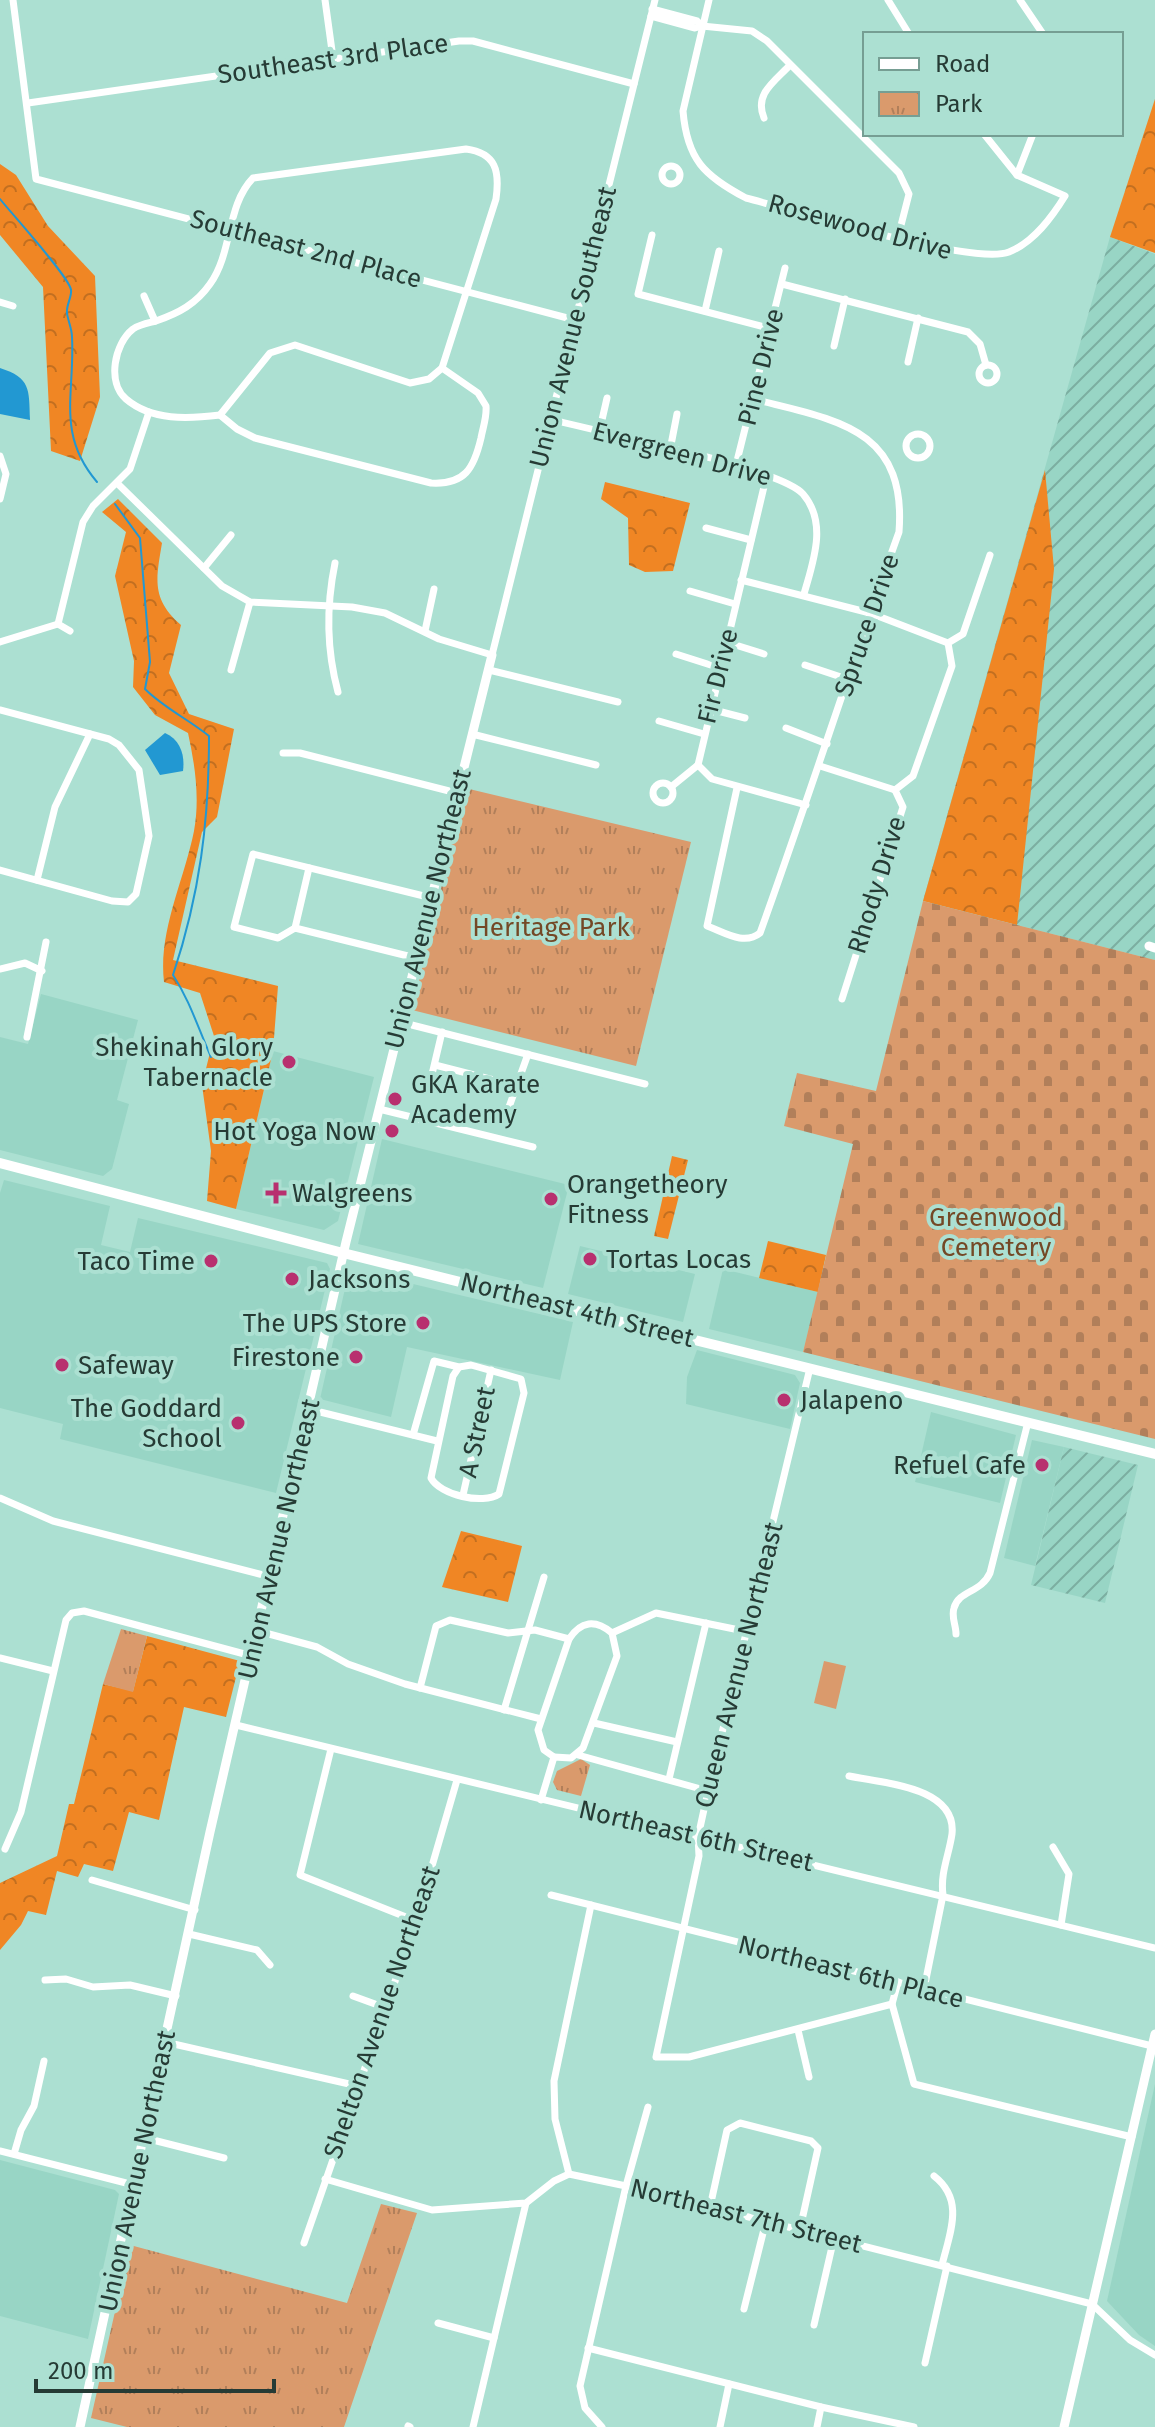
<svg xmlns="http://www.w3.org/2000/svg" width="1155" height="2427" viewBox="0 0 1155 2427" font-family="'Fira Sans',sans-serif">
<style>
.built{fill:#98d5c5}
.industrial{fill:url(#industrial-furrows)}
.green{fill:#da9a6c}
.forest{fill:url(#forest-crowns)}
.cemetery{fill:url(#cemetery-stones)}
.park{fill:url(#park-tufts)}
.water{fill:#2298d2}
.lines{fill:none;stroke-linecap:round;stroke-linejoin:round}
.stream{stroke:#2298d2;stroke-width:2}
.minor{stroke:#fff;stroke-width:7}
.tertiary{stroke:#fff;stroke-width:9}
.secondary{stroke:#fff;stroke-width:10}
.poi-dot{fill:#b8306f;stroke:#ace0d2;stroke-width:3}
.labels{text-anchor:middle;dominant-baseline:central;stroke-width:8;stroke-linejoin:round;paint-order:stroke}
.street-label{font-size:26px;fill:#263b35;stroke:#ace0d2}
.park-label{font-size:26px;fill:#744826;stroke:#ace0d2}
.poi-label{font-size:26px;fill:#263b35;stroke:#ace0d2;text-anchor:end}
</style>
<defs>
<pattern id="industrial-furrows" width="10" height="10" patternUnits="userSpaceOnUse" patternTransform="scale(2)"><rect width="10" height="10" fill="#98d5c5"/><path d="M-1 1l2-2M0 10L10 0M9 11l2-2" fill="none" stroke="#7caea1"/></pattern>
<pattern id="forest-crowns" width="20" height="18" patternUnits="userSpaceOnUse" patternTransform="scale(2)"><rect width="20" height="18" fill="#f08624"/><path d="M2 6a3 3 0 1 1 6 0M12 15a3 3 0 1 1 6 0" fill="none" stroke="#c26f20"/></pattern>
<pattern id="cemetery-stones" width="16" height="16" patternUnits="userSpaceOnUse" patternTransform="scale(2)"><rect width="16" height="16" fill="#da9a6c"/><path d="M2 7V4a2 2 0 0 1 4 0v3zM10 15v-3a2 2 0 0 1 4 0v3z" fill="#b17f5a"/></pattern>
<pattern id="park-tufts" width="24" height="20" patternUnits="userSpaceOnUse" patternTransform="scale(2)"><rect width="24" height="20" fill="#da9a6c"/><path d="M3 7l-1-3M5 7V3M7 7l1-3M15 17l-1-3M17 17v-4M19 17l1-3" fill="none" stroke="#b17f5a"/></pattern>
</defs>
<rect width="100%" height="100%" fill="#ace0d2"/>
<g class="built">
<polygon points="41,994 138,1020 117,1100 129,1104 112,1169 103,1176 0,1150 0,1037 28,1044"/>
<polygon points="273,1051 374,1077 338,1221 324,1230 236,1209"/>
<polygon points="382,1139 569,1185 543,1288 358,1244"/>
<polygon points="4,1180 110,1206 101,1245 130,1252 138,1218 327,1263 330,1269 276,1493 60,1439 63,1424 0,1408 0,1193"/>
<polygon points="580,1246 695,1274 683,1322 568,1294"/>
<polygon points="723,1269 818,1292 803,1352 709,1329"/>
<polygon points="354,1270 573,1322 560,1380 407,1347 391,1417 320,1399 349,1271"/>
<polygon points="697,1350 795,1375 800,1383 790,1429 686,1404 687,1377"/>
<polygon points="931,1412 1016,1435 1000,1503 915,1482"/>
<polygon points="1032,1440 1064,1447 1035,1566 1004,1558"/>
<polygon points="1155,2084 1155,2346 1139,2335 1107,2301"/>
<polygon points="0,2160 115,2190 119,2194 88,2339 0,2316"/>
</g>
<g class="industrial">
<polygon points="1110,237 1155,254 1155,960 923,901"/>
<polygon points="1064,1447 1138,1465 1105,1603 1031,1585"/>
</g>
<polygon class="green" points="824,1661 846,1666 836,1709 814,1703"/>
<g class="forest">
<polygon points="1155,99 1155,253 1110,237"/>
<polygon points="0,164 16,175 48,226 95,276 100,397 80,461 51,451 43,287 0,235"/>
<polygon points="1045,470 1054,569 1017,925 923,901"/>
<polygon points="605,482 690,503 673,571 645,572 629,565 628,518 601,499"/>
<path d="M118,499L162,543C156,579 151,599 181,625L169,673L189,714L234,729L217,817L202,832L173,960L278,986L273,1051L236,1209L207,1201L211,1151L202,1085L214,1036L200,993L164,982C158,931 184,881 194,831C200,798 195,765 188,733L155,715L133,687L134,661L115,576L126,532L102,512Z"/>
<polygon points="672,1156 688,1160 668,1239 654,1236"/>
<polygon points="768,1241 826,1255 818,1292 759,1278"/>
<polygon points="461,1531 522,1546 508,1602 442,1587"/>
<polygon points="147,1636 240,1661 226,1717 184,1707 159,1820 129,1812 113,1871 84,1864 78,1877 57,1871 46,1915 28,1911 21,1925 0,1950 0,1883 57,1856 69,1804 74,1804 103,1684 133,1691"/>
</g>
<polygon class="cemetery" points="923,901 1155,960 1155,1439 803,1352 853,1144 784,1126 797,1073 876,1091"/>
<g class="park">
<polygon points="465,788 691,842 636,1066 412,1010"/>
<polygon points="121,1629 147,1636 133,1692 103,1684"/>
<polygon points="581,1759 590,1765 581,1796 557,1790 553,1782 557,1771"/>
<polygon points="381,2204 417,2213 344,2427 127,2427 91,2418 130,2245 347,2303"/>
</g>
<g class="water">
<path d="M0,368C31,378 29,389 30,420L0,414Z"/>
<path d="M165,733C181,740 185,756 183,771L160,775L145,750Z"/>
</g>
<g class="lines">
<g class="stream">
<path d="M0,199C12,214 70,278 71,290C72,297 66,305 67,313C68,321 72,329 72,337C75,394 56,434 97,482"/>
<path d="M115,504L140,538L150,662L145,689C164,708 188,719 209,736C209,821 200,894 173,975C190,1001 198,1028 211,1057"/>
</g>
<g class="minor">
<polyline points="13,0 36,179 575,320"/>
<polyline points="325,0 333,58"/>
<path d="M709,0L683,111C687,159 704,176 746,198C794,210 972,266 1009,252C1034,242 1052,217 1065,196L1017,175L1033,134"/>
<polyline points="888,0 909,34"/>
<polyline points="1020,0 1043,34"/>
<polyline points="651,16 695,28 702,26 697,21 652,9"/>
<polyline points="702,26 752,31 767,41 899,173 909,194 898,237"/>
<polyline points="28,103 459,41 473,41 634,84"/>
<path d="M764,118C754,94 774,82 790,65"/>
<polyline points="984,134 1017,175"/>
<path d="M466,149C496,153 500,171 496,199L442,368L429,379L410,383L295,345L270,353L220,415C188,419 152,421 126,399C107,383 114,344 133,329C140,324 148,323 156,321C179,313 196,304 210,284C233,252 226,206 253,178Z"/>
<circle cx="671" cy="175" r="9"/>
<polyline points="652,235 638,294 772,329"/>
<polyline points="782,284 968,332 980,344 986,365"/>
<polyline points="144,296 155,321"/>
<polyline points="0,302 13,306"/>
<polyline points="705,311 719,251"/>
<polyline points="834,346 845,299"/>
<polyline points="908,362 918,318"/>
<circle cx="988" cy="374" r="9"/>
<path d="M220,415L237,429L255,438L431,483C465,485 474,468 481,438C483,427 487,417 486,406L478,393L442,368"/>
<path d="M550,419C596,432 779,467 803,494C828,523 813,562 804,594"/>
<polyline points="599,433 607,398"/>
<circle cx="918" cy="446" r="12"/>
<polyline points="670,450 677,414"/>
<polyline points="0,456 6,474 0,499"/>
<polyline points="736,465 785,268"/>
<polyline points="118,484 222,586 250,602 352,607 385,613 439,639 492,655 655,0"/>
<polyline points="706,528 751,540"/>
<path d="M335,563C326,607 326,648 338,692"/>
<polyline points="204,568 231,535"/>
<polyline points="741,580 870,613 948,643"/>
<polyline points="690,591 735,604"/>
<polyline points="58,624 83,522 93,506 130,469 149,412"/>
<polyline points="425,631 434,589"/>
<polyline points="0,642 58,624 70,631"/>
<polyline points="726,642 764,654"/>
<polyline points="676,654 720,668"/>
<polyline points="805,665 847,679"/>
<polyline points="231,670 250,602"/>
<polyline points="489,670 618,702"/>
<polyline points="710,709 745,718"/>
<polyline points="0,710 109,739 119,745 139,770 149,836 136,894 128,902 112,901 0,870"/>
<polyline points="659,721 704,734"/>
<polyline points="786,728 827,744"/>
<polyline points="472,734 596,765"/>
<polyline points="283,753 300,753 457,793"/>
<polyline points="698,765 767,474"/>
<polyline points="698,765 712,779 806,805"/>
<polyline points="820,766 895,790"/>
<circle cx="663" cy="793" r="10"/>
<polyline points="671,787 698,765"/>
<path d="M737,788L707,926C724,932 744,946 760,933C808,800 851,665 899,532C907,427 835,420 753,399"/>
<polyline points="37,880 55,807 90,734"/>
<polyline points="295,928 309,868"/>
<polyline points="416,958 295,928 278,938 234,927 253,854 432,898"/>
<polyline points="0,969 25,963 42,971"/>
<polyline points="842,999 903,807 895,790 913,776 952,666 948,643 963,634 990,555"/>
<polyline points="400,1022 645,1084"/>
<polyline points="27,1037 46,942"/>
<polyline points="435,1065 514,1085"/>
<polyline points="429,1087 442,1032"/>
<polyline points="509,1107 528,1054"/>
<polyline points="379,1109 533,1147"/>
<polyline points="810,1368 708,1791 698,1837 699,1856 656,2057 689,2057 892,2004 914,2084 1132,2137"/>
<polyline points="308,1409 437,1441"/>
<path d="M413,1435L434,1361L459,1367L471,1365L521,1379L524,1393L499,1494C483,1505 440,1495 431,1478L453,1376L459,1367"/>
<polyline points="463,1495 491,1370"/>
<polyline points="0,1498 53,1521 271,1577"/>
<polyline points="258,1631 317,1647 348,1664 405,1684 541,1719"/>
<path d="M956,1634C956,1625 951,1617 954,1608C959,1590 981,1593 990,1573L1028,1422"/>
<polyline points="0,1658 53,1671"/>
<path d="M420,1688L436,1626L450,1620L508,1633L535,1630L569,1639C581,1621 595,1619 612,1633L656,1613L749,1632"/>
<polyline points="504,1710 544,1577"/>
<polyline points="594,1723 677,1742"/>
<polyline points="236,1725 1155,1948"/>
<polyline points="331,1749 300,1875 416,1921"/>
<polyline points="578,1755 708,1791"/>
<polyline points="554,1757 571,1758 583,1748 617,1656 612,1633"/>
<path d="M849,1776C881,1783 957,1786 952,1834C949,1855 940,1873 943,1895L924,1989"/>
<polyline points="669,1779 706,1623"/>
<polyline points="541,1800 554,1757 544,1750 538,1730 569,1639"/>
<polyline points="1053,1847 1069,1874 1061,1925"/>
<polyline points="5,1849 21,1812 66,1620 72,1613 84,1611 252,1656"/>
<polyline points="92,1880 195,1910"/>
<polyline points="551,1895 1152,2046"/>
<polyline points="189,1934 257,1950 270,1965"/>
<polyline points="45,1980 66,1979 93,1987 130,1985 176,1996"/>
<polyline points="353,1996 386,2008"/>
<polyline points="892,2004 898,1982"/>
<polyline points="798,2030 809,2077"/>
<polyline points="165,2042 358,2086"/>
<polyline points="145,2138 224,2158"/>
<polyline points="0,2151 134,2185"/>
<polyline points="14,2154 21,2130 34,2106 44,2061"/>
<polyline points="569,2174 555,2119 554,2081 591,1905"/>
<path d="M934,2176C965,2200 950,2232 942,2265"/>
<polyline points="325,2179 432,2210 526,2203 554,2181 569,2174 626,2186 1092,2304 1130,2340 1155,2355"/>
<polyline points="710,2207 727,2130 740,2123 811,2141 818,2148 800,2229"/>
<polyline points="304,2243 416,1921 457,1780"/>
<polyline points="744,2309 766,2221"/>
<polyline points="438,2323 494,2338"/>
<polyline points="814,2325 834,2238"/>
<polyline points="588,2348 821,2407 914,2427"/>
<polyline points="925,2363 947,2266"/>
<polyline points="408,2426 410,2427"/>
<polyline points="473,2427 526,2203"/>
<polyline points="602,2427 585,2408 580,2386 626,2186 648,2107"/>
<polyline points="720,2427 729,2384"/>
<polyline points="817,2427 821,2407"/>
</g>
<g class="tertiary">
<polyline points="1149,946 1155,948"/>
<polyline points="80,2427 210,1832 346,1242 492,655"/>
<polyline points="1064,2427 1155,2034"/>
</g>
<polyline class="secondary" points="0,1163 343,1253 1155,1454"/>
</g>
<g class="poi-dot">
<circle cx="289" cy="1062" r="8"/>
<circle cx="395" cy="1099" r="8"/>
<circle cx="392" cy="1131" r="8"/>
<path d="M272 1181h8v8h8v8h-8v8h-8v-8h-8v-8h8z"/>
<circle cx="551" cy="1199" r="8"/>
<circle cx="590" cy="1259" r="8"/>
<circle cx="211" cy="1261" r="8"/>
<circle cx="292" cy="1279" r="8"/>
<circle cx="423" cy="1323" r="8"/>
<circle cx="356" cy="1357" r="8"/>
<circle cx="62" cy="1365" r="8"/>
<circle cx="784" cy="1400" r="8"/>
<circle cx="238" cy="1423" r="8"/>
<circle cx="1042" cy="1465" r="8"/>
</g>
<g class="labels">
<g class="street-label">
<text transform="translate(333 59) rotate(-8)">Southeast 3rd Place</text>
<text transform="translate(860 227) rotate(15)">Rosewood Drive</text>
<text transform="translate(306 249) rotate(15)">Southeast 2nd Place</text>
<text transform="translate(573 327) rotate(-76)">Union Avenue Southeast</text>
<text transform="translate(761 367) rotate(-76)">Pine Drive</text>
<text transform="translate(682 454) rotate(15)">Evergreen Drive</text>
<text transform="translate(867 625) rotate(-71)">Spruce Drive</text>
<text transform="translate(718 676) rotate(-76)">Fir Drive</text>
<text transform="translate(877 885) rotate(-73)">Rhody Drive</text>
<text transform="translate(428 909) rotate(-76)">Union Avenue Northeast</text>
<text transform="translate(577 1310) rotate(14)">Northeast 4th Street</text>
<text transform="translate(477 1432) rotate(-78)">A Street</text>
<text transform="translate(279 1539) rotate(-77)">Union Avenue Northeast</text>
<text transform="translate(739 1665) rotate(-76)">Queen Avenue Northeast</text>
<text transform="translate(696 1836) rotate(13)">Northeast 6th Street</text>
<text transform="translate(851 1972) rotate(14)">Northeast 6th Place</text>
<text transform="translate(382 2012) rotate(-71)">Shelton Avenue Northeast</text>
<text transform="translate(137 2171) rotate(-78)">Union Avenue Northeast</text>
<text transform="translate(746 2216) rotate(14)">Northeast 7th Street</text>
</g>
<g class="park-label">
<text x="551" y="927">Heritage Park</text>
<text x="996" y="1217">Greenwood<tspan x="996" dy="30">Cemetery</tspan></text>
</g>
<g class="poi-label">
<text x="273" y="1047">Shekinah Glory<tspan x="273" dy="30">Tabernacle</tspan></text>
<text x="411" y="1084" text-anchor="start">GKA Karate<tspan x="411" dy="30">Academy</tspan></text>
<text x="376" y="1131">Hot Yoga Now</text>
<text x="567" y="1184" text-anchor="start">Orangetheory<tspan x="567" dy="30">Fitness</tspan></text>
<text x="292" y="1193" text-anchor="start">Walgreens</text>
<text x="606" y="1259" text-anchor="start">Tortas Locas</text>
<text x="195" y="1261">Taco Time</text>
<text x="308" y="1279" text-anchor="start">Jacksons</text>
<text x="407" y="1323">The UPS Store</text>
<text x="340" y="1357">Firestone</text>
<text x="78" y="1365" text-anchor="start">Safeway</text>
<text x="800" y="1400" text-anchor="start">Jalapeno</text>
<text x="222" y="1408">The Goddard<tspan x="222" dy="30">School</tspan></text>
<text x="1026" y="1465">Refuel Cafe</text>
</g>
</g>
<rect x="863" y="32" width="260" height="104" fill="#ace0d2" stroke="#769e93" stroke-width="2"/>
<rect x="879" y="58" width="40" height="12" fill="#ffffff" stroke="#769e93" stroke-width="2"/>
<text x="935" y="72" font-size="24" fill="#263b35">Road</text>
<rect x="879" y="92" width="40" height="24" fill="url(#park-tufts)" stroke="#769e93" stroke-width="2"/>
<text x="935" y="112" font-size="24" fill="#263b35">Park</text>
<path d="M36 2379v12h238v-12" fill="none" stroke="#263b35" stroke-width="4"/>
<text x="48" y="2379" font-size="24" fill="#263b35" stroke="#ace0d2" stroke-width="6" paint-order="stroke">200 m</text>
</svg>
